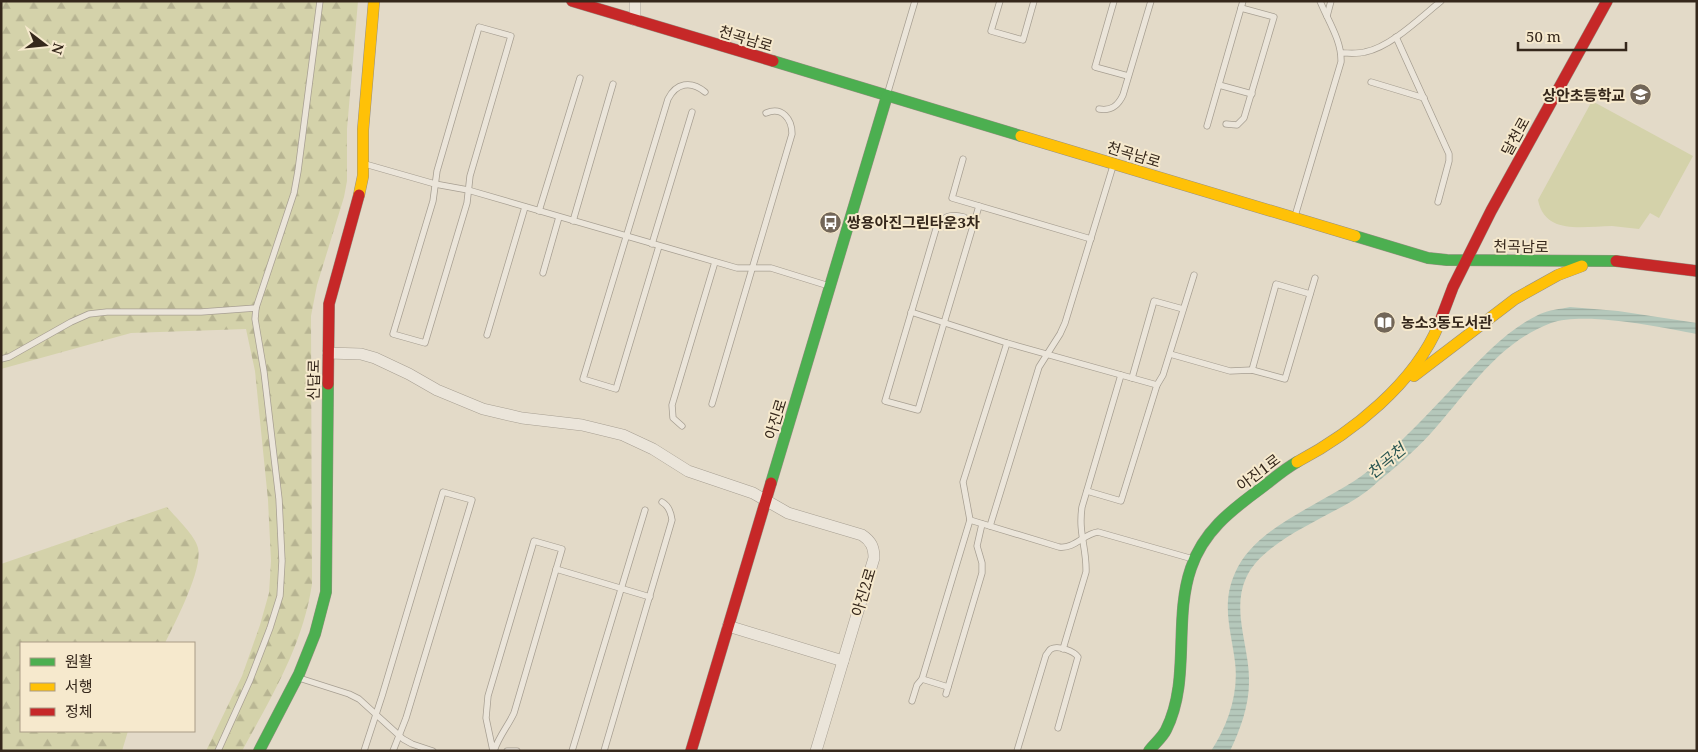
<svg xmlns="http://www.w3.org/2000/svg" width="1698" height="752" viewBox="0 0 1698 752" font-family="'Noto Serif','Noto Sans KR',serif">
<style>
.forest{fill:url(#forest-firs)}
.park{fill:#d4d2aa}
.water{fill:url(#water-rules)}
.lines{fill:none;stroke-linecap:round;stroke-linejoin:round}
.lane-casing{stroke:#a79f92;stroke-width:7}
.street-casing{stroke:#a79f92;stroke-width:12}
.fast-casing{stroke:#978f82;stroke-width:12}
.slow-casing{stroke:#978f82;stroke-width:12}
.jam-casing{stroke:#978f82;stroke-width:12}
.lane{stroke:#ebe5da;stroke-width:5.5}
.street{stroke:#ebe5da;stroke-width:11}
.fast{stroke:#4caf50;stroke-width:11}
.slow{stroke:#ffc107;stroke-width:11}
.jam{stroke:#c62828;stroke-width:11}
.labels{text-anchor:middle;dominant-baseline:central;stroke-width:4;stroke-linejoin:round;paint-order:stroke}
.street-label{font-size:15px;fill:#35271b;stroke:#f6e9cd}
.poi-label{font-size:15px;font-weight:bold;fill:#35271b;stroke:#f6e9cd;text-anchor:start}
.water-label{font-size:16px;font-style:italic;fill:#2a5652;stroke:#f6e9cd}
</style>
<defs>
<pattern id="forest-firs" width="22" height="20" patternUnits="userSpaceOnUse" patternTransform="scale(1.25)"><rect width="22" height="20" fill="#d4d2aa"/><path d="M5 1l3.5 6h-7zM16 11l3.5 6h-7z" fill="#b7b492"/></pattern>
<pattern id="water-rules" width="6" height="5" patternUnits="userSpaceOnUse" patternTransform="scale(1.25)"><rect width="6" height="5" fill="#b5c8bb"/><path d="M0 2.5h6" fill="none" stroke="#9caca0"/></pattern>
</defs>
<rect width="100%" height="100%" fill="#e3dac8"/>
<g class="forest">
<path d="M1,1H358L347,129V181L344,197L317,285L311,316L312,584C303,645 271,698 242,751H206L242,676L260,625L269,593L271,561L268,500L255,371L246,329L131,333L1,369Z"/>
<path d="M167,507C176,518 195,535 198,548C203,570 175,622 165,643H21V731H128L122,751H1V564Z"/>
</g>
<path class="park" d="M1592,101L1693,156L1659,218L1650,213L1639,229C1630,228 1621,227 1612,226C1585,226 1545,236 1538,200Z"/>
<path class="water" d="M1570,307L1618,311L1697,323V334C1661,327 1584,311 1551,323C1500,342 1472,386 1438,425C1421,445 1401,463 1381,479C1374,485 1368,491 1360,496C1327,518 1262,541 1246,578C1231,611 1250,648 1249,682C1249,706 1240,730 1230,751H1211C1228,725 1239,693 1235,662C1231,630 1221,604 1235,573C1256,524 1328,503 1368,471C1400,444 1430,412 1459,381C1484,356 1508,329 1540,314C1549,310 1560,309 1570,307Z"/>
<g class="lines">
<defs>
<g id="lane">
<polyline points="1000,1 991,31 1023,40 1034,1"/>
<polyline points="1114,1 1095,67 1128,76"/>
<polyline points="1327,16 1331,1"/>
<polygon points="479,27 511,36 470,176 467,203 425,343 393,334 433,201 437,171"/>
<polyline points="1396,37 1449,154 1449,161 1438,202"/>
<path d="M1341,53C1349,53 1358,54 1365,52C1391,47 1421,17 1441,1"/>
<polyline points="1371,82 1424,98"/>
<polyline points="1219,85 1252,94"/>
<polyline points="887,95 915,1"/>
<path d="M1099,109C1111,111 1118,106 1123,95L1151,1"/>
<polyline points="1226,124 1237,125 1244,118 1274,17 1241,8"/>
<polyline points="1207,126 1243,1"/>
<polyline points="963,159 952,198 1091,239"/>
<polyline points="365,164 435,184 468,190 737,268 771,268 829,286"/>
<polyline points="539,211 580,78"/>
<path d="M1295,216L1341,62C1342,41 1328,21 1320,1"/>
<path d="M964,217C950,213 943,216 936,229L885,401L918,410L979,206"/>
<polyline points="573,221 613,84"/>
<polyline points="652,244 692,112"/>
<path d="M659,246L616,389L583,379L668,99C676,83 691,80 705,92"/>
<polyline points="543,273 559,217"/>
<polyline points="911,312 1007,343 1157,385"/>
<polyline points="487,335 525,207"/>
<polyline points="1170,354 1230,371 1252,370 1285,379 1315,278"/>
<polyline points="1,359 9,357 71,322 89,314 107,312 201,312 256,308"/>
<polyline points="1252,370 1276,284 1310,294"/>
<polyline points="1132,378 1154,301 1183,309"/>
<path d="M712,404L792,134C792,119 782,106 766,113"/>
<polyline points="682,426 673,418 672,405 715,262"/>
<polyline points="1087,491 1121,501 1157,385 1163,375 1194,275"/>
<path d="M970,520L1059,547C1075,549 1083,534 1098,532L1193,559"/>
<polyline points="990,526 1039,367 1060,334 1065,323 1113,166"/>
<polyline points="556,569 650,597"/>
<path d="M1063,649L1086,572C1087,549 1078,533 1082,507L1121,375"/>
<polyline points="299,678 349,694 359,699 403,739 412,744 433,751"/>
<polyline points="922,679 948,687"/>
<polyline points="946,694 982,573 982,563 977,546 982,524"/>
<polyline points="912,701 917,685 922,679 970,520 963,482 1007,343"/>
<polyline points="218,751 250,680 270,628 280,596 282,561 279,499 264,372 255,319 256,308 294,193 298,171 320,1"/>
<polyline points="364,751 382,696 443,492 472,500 406,718 393,751"/>
<path d="M493,751L486,718L488,696L534,541L562,549L514,713C508,726 499,736 494,751"/>
<polyline points="507,751 517,751"/>
<polyline points="572,751 645,510"/>
<path d="M604,751L672,520C671,512 669,506 662,502"/>
<path d="M1017,751L1046,655C1048,653 1049,650 1051,649C1058,645 1074,651 1078,657L1058,728"/>
</g>
<g id="street">
<polyline points="635,20 635,1"/>
<path d="M328,353L361,354L375,358L409,374L437,390L483,409L522,418L582,425L623,435L653,449L688,471L753,493L788,513L862,535C871,541 874,547 874,558L816,751"/>
<polyline points="728,626 843,661"/>
</g>
<g id="fast">
<polyline points="773,61 1021,136"/>
<polyline points="1355,236 1428,258 1447,260 1616,261"/>
<polyline points="771,483 887,96"/>
<polyline points="259,751 299,674 315,634 326,592 328,384"/>
<path d="M1149,751C1154,744 1162,738 1166,730C1191,680 1173,620 1191,568C1203,532 1230,511 1260,489C1272,480 1283,470 1297,462"/>
</g>
<g id="slow">
<polyline points="1021,136 1355,236"/>
<polyline points="359,195 363,176 363,130 374,1"/>
<polyline points="1414,376 1515,299 1558,275 1582,266"/>
<path d="M1297,462C1352,433 1415,383 1439,324"/>
</g>
<g id="jam">
<polyline points="572,1 773,61"/>
<polyline points="1616,261 1697,271"/>
<polyline points="1439,324 1453,287 1491,211 1607,1"/>
<polyline points="328,384 329,304 359,195"/>
<polyline points="691,751 771,483"/>
</g>
</defs>
<use href="#lane" class="lane-casing"/>
<use href="#street" class="street-casing"/>
<use href="#fast" class="fast-casing"/>
<use href="#slow" class="slow-casing"/>
<use href="#jam" class="jam-casing"/>
<use href="#lane" class="lane"/>
<use href="#street" class="street"/>
<use href="#fast" class="fast"/>
<use href="#slow" class="slow"/>
<use href="#jam" class="jam"/>
</g>
<defs>
<symbol id="school-disc" viewBox="-11 -11 22 22"><circle r="9.5" fill="#726658" stroke="#f6e9cd"/><path d="M0-5L7-2L0 1L-7-2ZM-4 1L0 2.5L4 1V4Q0 6-4 4Z" fill="#fff"/></symbol>
<symbol id="bus-disc" viewBox="-11 -11 22 22"><circle r="9.5" fill="#726658" stroke="#f6e9cd"/><path d="M-5-6H5V4H4V6H2V4H-2V6H-4V4H-5ZM-3.5-4V0h7V-4ZM-3.5 1.2v1.5H-2V1.2ZM2 1.2v1.5H3.5V1.2Z" fill="#fff"/></symbol>
<symbol id="library-disc" viewBox="-11 -11 22 22"><circle r="9.5" fill="#726658" stroke="#f6e9cd"/><path d="M-6-4Q-3-5.5-.7-3.5V5Q-3 3-6 4ZM6-4Q3-5.5 .7-3.5V5Q3 3 6 4Z" fill="#fff"/></symbol>
</defs>
<g fill-rule="evenodd">
<use href="#school-disc" x="1628" y="82" width="25" height="25"/>
<use href="#bus-disc" x="818" y="210" width="25" height="25"/>
<use href="#library-disc" x="1372" y="310" width="25" height="25"/>
</g>
<g class="labels">
<g class="street-label">
<text transform="translate(746 38) rotate(17)">천곡남로</text>
<text transform="translate(1515 136) rotate(-61)">달천로</text>
<text transform="translate(1134 154) rotate(17)">천곡남로</text>
<text transform="translate(1521 246) rotate(1)">천곡남로</text>
<text transform="translate(313 380) rotate(-89)">신답로</text>
<text transform="translate(775 419) rotate(-73)">아진로</text>
<text transform="translate(1258 472) rotate(-37)">아진1로</text>
<text transform="translate(863 592) rotate(-73)">아진2로</text>
</g>
<g class="poi-label">
<text x="1625" y="95" text-anchor="end">상안초등학교</text>
<text x="847" y="222">쌍용아진그린타운3차</text>
<text x="1401" y="322">농소3동도서관</text>
</g>
<g class="water-label">
<text transform="translate(1386 461) rotate(-40)">천곡천</text>
</g>
</g>
<rect width="1698" height="752" fill="none" stroke="#35271b" stroke-width="5"/>
<rect x="20" y="642" width="175" height="90" fill="#f6e9cd" stroke="#a99b86"/>
<rect x="30" y="658" width="25" height="8" fill="#4caf50" stroke="#a99b86"/>
<text x="65" y="667" font-size="15" fill="#35271b">원활</text>
<rect x="30" y="683" width="25" height="8" fill="#ffc107" stroke="#a99b86"/>
<text x="65" y="692" font-size="15" fill="#35271b">서행</text>
<rect x="30" y="708" width="25" height="8" fill="#c62828" stroke="#a99b86"/>
<text x="65" y="717" font-size="15" fill="#35271b">정체</text>
<g transform="translate(45 45) rotate(106)" stroke="#f6e9cd" stroke-width="4" paint-order="stroke">
<path d="M0-4L9 19L0 12L-9 19Z" fill="#35271b"/>
<text y="-8" font-size="14" font-weight="bold" text-anchor="middle" fill="#35271b">N</text>
</g>
<path d="M1518 42v8h108v-8" fill="none" stroke="#35271b" stroke-width="2.5"/>
<text x="1526" y="42" font-size="15" fill="#35271b" stroke="#f6e9cd" stroke-width="4" paint-order="stroke">50 m</text>
</svg>
